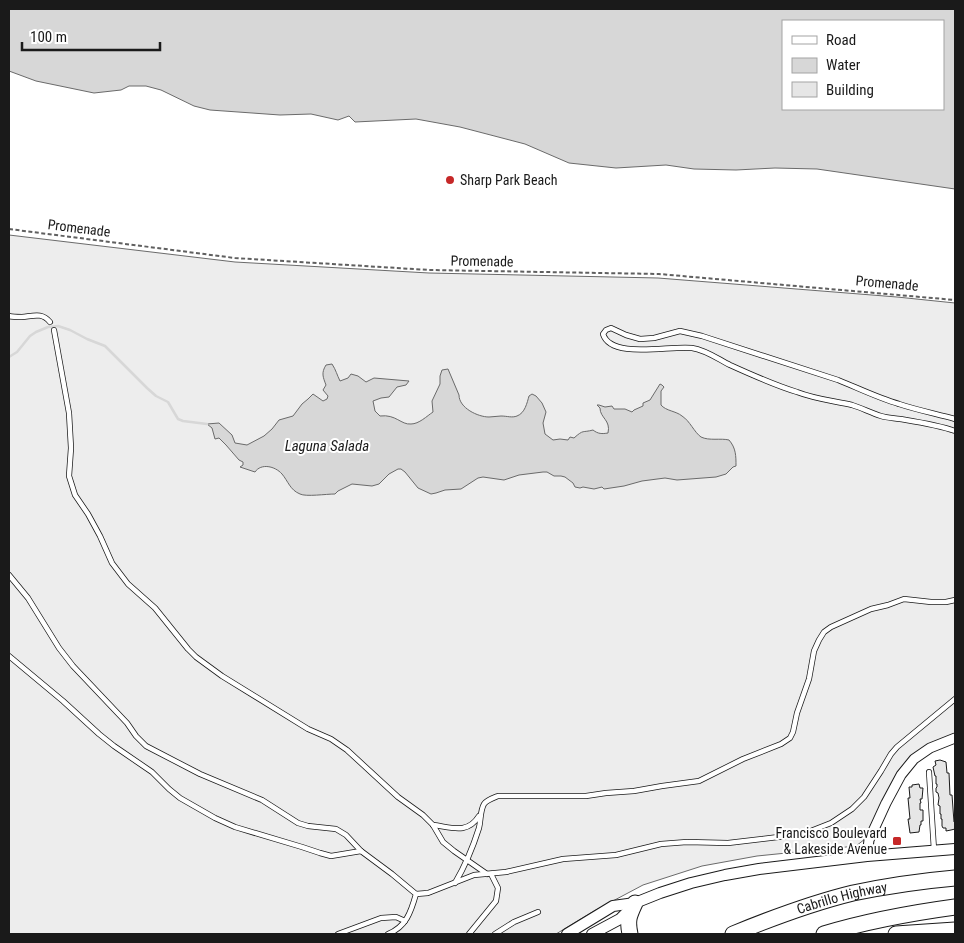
<svg xmlns="http://www.w3.org/2000/svg" width="964" height="943" viewBox="0 0 964 943" font-family="'Roboto Condensed',sans-serif">
<style>
.built{fill:#ededed;stroke:#6a6a6a}
.water{fill:#d7d7d7;stroke:#6a6a6a;fill-rule:evenodd}
.lines{fill:none;stroke-linecap:round;stroke-linejoin:round}
.stream{stroke:#d7d7d7;stroke-width:2.5}
.building{fill:#e6e6e6;stroke:#1a1a1a}
.service-casing{stroke:#1a1a1a;stroke-width:6}
.minor-casing{stroke:#1a1a1a;stroke-width:11}
.tertiary-casing{stroke:#1a1a1a;stroke-width:12}
.motorway-casing{stroke:#1a1a1a;stroke-width:17}
.path{stroke:#5f5f5f;stroke-width:2;stroke-dasharray:4 2.5;stroke-linecap:butt}
.service{stroke:#fff;stroke-width:4.5}
.minor{stroke:#fff;stroke-width:9}
.tertiary{stroke:#fff;stroke-width:10}
.motorway{stroke:#fff;stroke-width:15}
.poi-dot{fill:#c62828;stroke:#fff;stroke-width:2}
.labels{text-anchor:middle;dominant-baseline:central;stroke-width:4;stroke-linejoin:round;paint-order:stroke}
.poi-label{font-size:14px;fill:#1a1a1a;stroke:#fff;text-anchor:start}
.street-label{font-size:14px;fill:#1a1a1a;stroke:#fff}
.water-label{font-size:15px;font-style:italic;fill:#1a1a1a;stroke:#fff}
</style>
<rect width="100%" height="100%" fill="#fff"/>
<polygon class="built" points="9,235 235,262 429,273 658,278 897,297 955,303 955,734 912,757 865,839 856,846 757,856 702,866 643,885 594,911 556,934 9,934"/>
<g class="water">
<path d="M9,9H955V189L817,169L775,168L736,170L694,169L666,165L616,168L569,163L525,144L460,127L416,119L355,122L349,116L338,120L311,114L280,115L210,110L194,106L161,90L146,86H129L121,90L94,93L36,81L9,71ZM783,21H943V109H783Z"/>
<path d="M332,364C336,370 337,375 340,381L348,378L351,374L358,376L366,382L374,378L409,381L406,385L397,387L389,397L381,398L373,401L375,411L380,416C396,414 401,425 411,424C419,424 427,416 433,412L432,401L440,384V376L442,370L448,369L459,395C459,408 478,417 489,417C493,417 497,416 501,416C507,416 512,418 517,416C525,413 527,403 529,396L532,394L536,396L542,403L546,412L543,423L545,434L553,440L560,439L568,440L570,437L574,438C584,429 582,433 593,430C598,434 602,434 608,433C611,420 600,418 600,408L597,405H599L605,407L612,406L614,409H625L632,412L634,410L643,406V403L650,400L660,384L662,385L664,387L661,391V405C666,411 676,411 682,416C690,421 694,432 701,437C709,441 721,438 729,440C736,448 736,456 736,466L733,467L726,474L716,477L677,480L665,478L642,481L624,486L604,489L602,487L594,489L583,487L580,488L575,487L573,483L565,477L561,476H554L547,472H543L519,475L504,480L483,477L478,478L461,489L445,490L436,493L431,494L418,488L405,472L401,469H398L389,474L379,484L372,486L352,484L338,491L335,494C326,494 306,497 300,494C290,490 288,481 282,474C275,466 261,463 255,472L240,467L243,465V462L239,460L226,445L219,438L215,439L212,428L207,424L219,423L232,435L235,443L247,445L264,436L272,429L279,420L293,416L302,404L308,399L313,394L323,401L327,399L328,396L323,390L326,385C323,377 321,373 326,365Z"/>
</g>
<g class="lines">
<polyline class="stream" points="9,357 17,352 30,336 36,332 48,327 58,326 70,330 87,339 105,346 147,388 156,396 168,402 178,419 183,421 207,424"/>
</g>
<g class="building">
<polygon points="940,760 946,762 947,773 949,773 950,795 952,795 954,822 955,822 955,829 951,830 946,831 946,828 943,828 942,826 942,819 941,819 941,814 940,814 940,806 938,805 939,798 938,793 936,792 936,788 937,787 937,784 936,784 936,776 935,776 933,767 936,765 935,761"/>
<polygon points="919,784 920,788 923,788 922,799 920,799 921,803 920,803 920,810 923,810 923,821 921,821 921,825 920,825 919,832 910,833 908,819 910,819 908,798 910,798 909,787 912,787 912,785"/>
</g>
<g class="lines">
<defs>
<g id="service">
<path d="M9,316C13,317 18,317 22,317C33,316 42,312 50,322"/>
<polyline points="54,330 69,413 71,448 69,476 75,495 88,514 100,536 112,563 128,584 155,608 188,649 196,657 222,676 308,729 331,739 347,750 398,797 423,815 433,825 443,842 454,851 487,874"/>
<path d="M955,419C937,414 917,410 899,404C878,398 858,388 838,380L702,336L680,331L654,338L640,339L626,335L611,328L606,330L603,334C611,360 671,345 692,348C706,350 718,359 730,365C752,375 774,385 797,392C815,399 834,401 852,405C862,408 871,413 881,416C887,418 894,418 900,419C918,422 938,425 955,431"/>
<polyline points="9,575 28,598 59,648 73,666 127,723 136,736 146,746 200,774 262,800 298,823 308,826 336,829 346,835 361,851"/>
<path d="M9,656L63,701L99,734L114,746L152,772L169,789L180,798L215,818L235,827L302,847L320,853L331,856L361,851L392,874L416,894C411,912 406,927 388,934"/>
<polyline points="929,772 934,850"/>
<path d="M433,825C451,827 467,835 479,816"/>
<path d="M455,883C465,866 473,847 479,828C481,820 480,811 484,804C487,800 493,798 498,796H586L606,793L634,791L662,786L699,781L743,759L781,744L790,738L793,732L797,713L809,679L814,651L819,640L824,632L831,627L871,609L888,605L904,599L931,602H946L955,600"/>
<polyline points="416,894 428,893 474,875 506,872 563,859 616,855 661,844 687,842 728,843 803,834 831,823 852,809 864,797 881,771 891,754 897,747 955,699"/>
<polyline points="338,934 381,918 396,917 405,921"/>
<polyline points="469,934 496,901 498,888 491,874"/>
<polyline points="495,934 514,922 538,912"/>
</g>
<polyline id="minor" points="867,856 869,840 886,803 901,775 914,759 930,748 955,738"/>
<g id="tertiary">
<polyline points="567,934 613,906 635,903 660,893 691,883 725,875 759,869 867,856 955,849"/>
<polyline points="592,934 620,919 630,909"/>
</g>
<g id="motorway">
<path d="M630,934C627,920 629,916 635,903"/>
<path id="s1" d="M733,934C772,918 812,903 853,893C887,886 921,881 955,878"/>
<path d="M824,934C867,921 911,913 955,907"/>
<polyline points="896,934 955,930"/>
</g>
</defs>
<use href="#service" class="service-casing"/>
<use href="#minor" class="minor-casing"/>
<use href="#tertiary" class="tertiary-casing"/>
<use href="#motorway" class="motorway-casing"/>
<polyline class="path" points="9,229 235,258 429,270 659,274 955,300"/>
<use href="#service" class="service"/>
<use href="#minor" class="minor"/>
<use href="#tertiary" class="tertiary"/>
<use href="#motorway" class="motorway"/>
</g>
<g class="poi-dot">
<circle cx="450" cy="180" r="5"/>
<rect x="892" y="836" width="10" height="10" rx="2.5"/>
</g>
<g class="labels">
<g class="poi-label">
<text x="460" y="180">Sharp Park Beach</text>
<text x="887" y="833" text-anchor="end">Francisco Boulevard<tspan x="887" dy="16">&amp; Lakeside Avenue</tspan></text>
</g>
<g class="street-label">
<text transform="translate(79 228) rotate(7)">Promenade</text>
<text transform="translate(482 261) rotate(1)">Promenade</text>
<text transform="translate(887 283) rotate(5)">Promenade</text>
<text stroke="none"><textPath href="#s1" startOffset="115">Cabrillo Highway</textPath></text>
</g>
<g class="water-label">
<text x="327" y="446">Laguna Salada</text>
</g>
</g>
<rect width="964" height="943" fill="none" stroke="#1a1a1a" stroke-width="20"/>
<rect x="782" y="20" width="162" height="90" fill="#ffffff" stroke="#a3a3a3"/>
<rect x="792" y="36" width="25" height="8" fill="#ffffff" stroke="#a3a3a3"/>
<text x="826" y="45" font-size="15" fill="#1a1a1a">Road</text>
<rect x="792" y="58" width="25" height="15" fill="#d7d7d7" stroke="#a3a3a3"/>
<text x="826" y="70" font-size="15" fill="#1a1a1a">Water</text>
<rect x="792" y="82" width="25" height="15" fill="#e6e6e6" stroke="#a3a3a3"/>
<text x="826" y="95" font-size="15" fill="#1a1a1a">Building</text>
<path d="M22 42v8h138v-8" fill="none" stroke="#1a1a1a" stroke-width="2.5"/>
<text x="30" y="42" font-size="15" fill="#1a1a1a" stroke="#ffffff" stroke-width="4" paint-order="stroke">100 m</text>
</svg>
